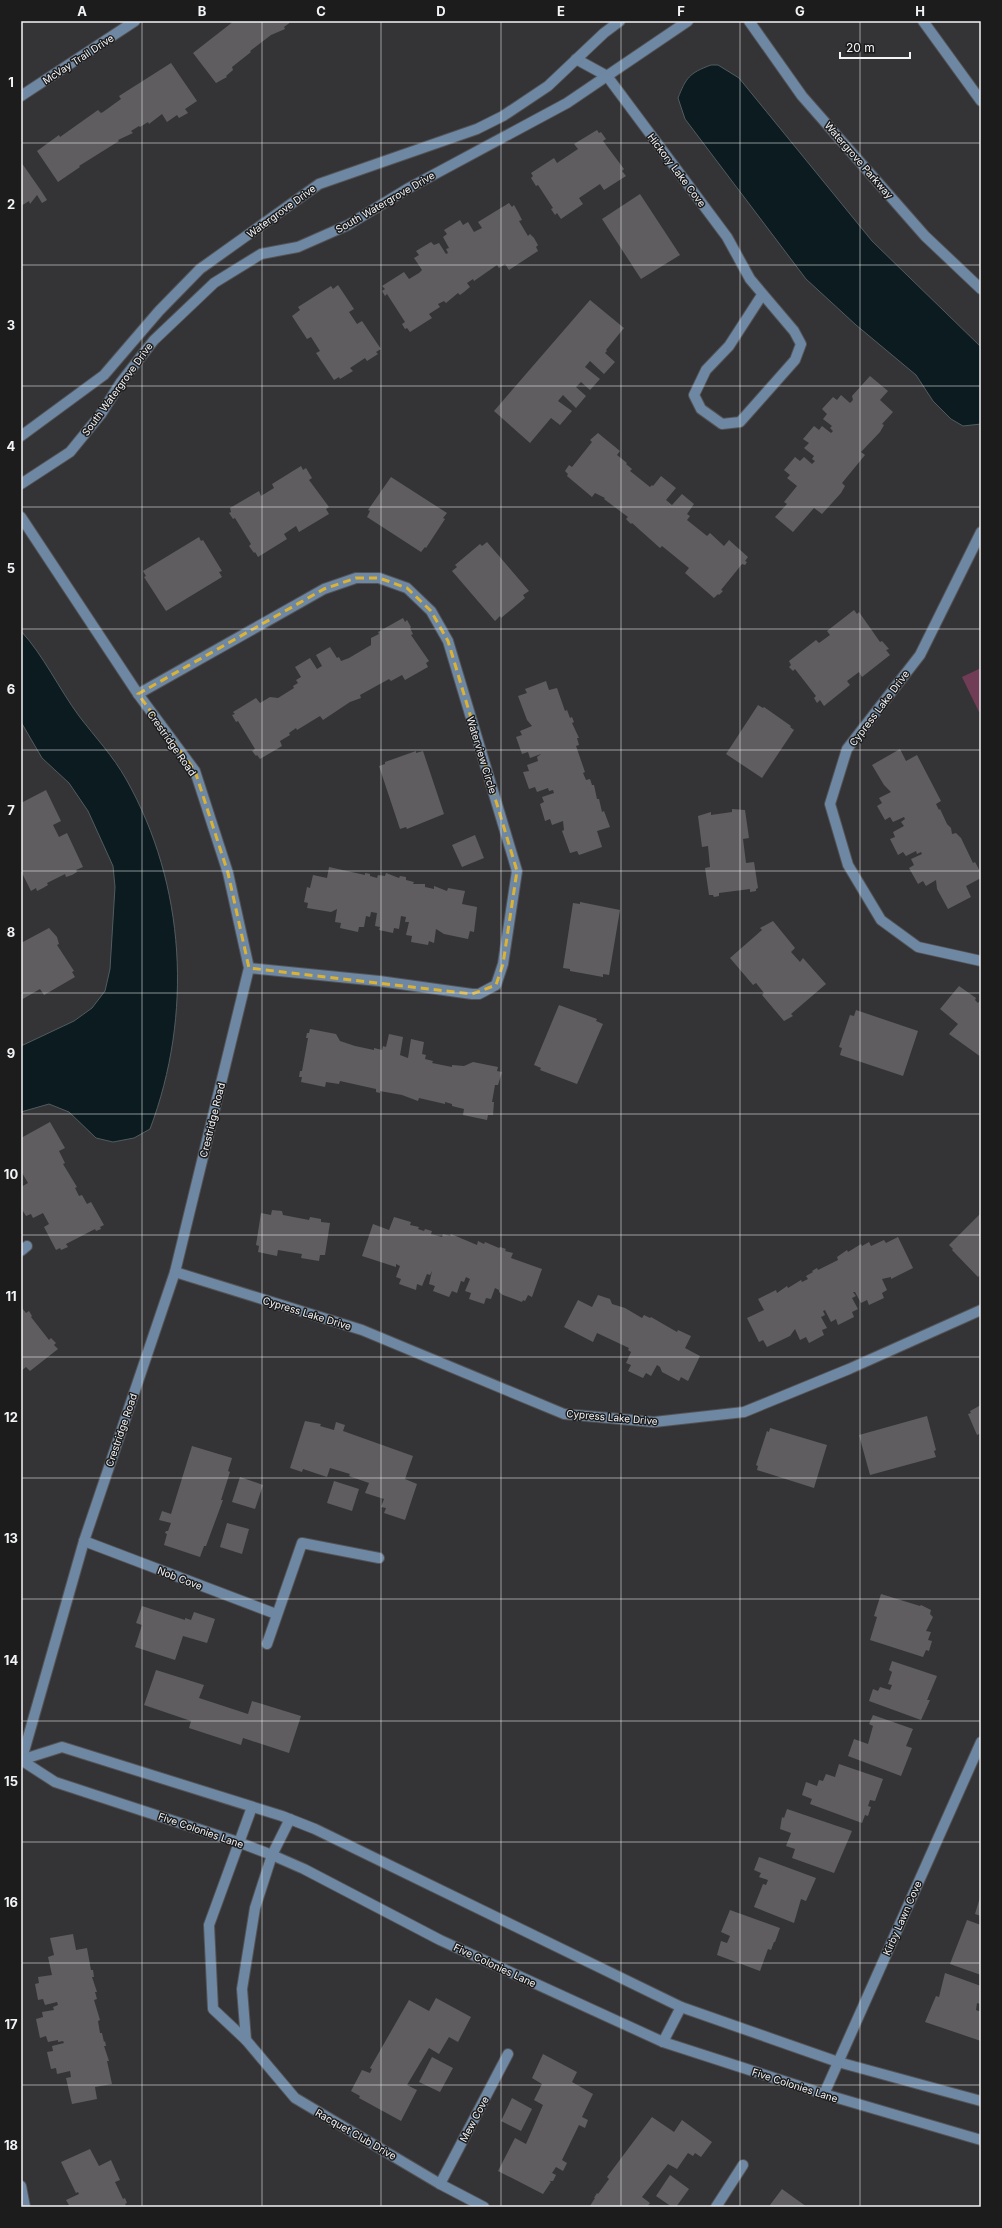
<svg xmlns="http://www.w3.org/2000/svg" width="1002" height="2228" viewBox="0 0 1002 2228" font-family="Inter,sans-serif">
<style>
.green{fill:#713c56}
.water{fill:#0b1b1f;stroke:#515c60}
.building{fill:#5f5d5f}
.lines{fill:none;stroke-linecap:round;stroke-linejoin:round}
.minor-casing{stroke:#535356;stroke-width:12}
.minor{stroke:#6e87a2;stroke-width:10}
.marked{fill:none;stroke:#dbb233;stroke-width:3;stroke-dasharray:8 5;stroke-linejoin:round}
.grid{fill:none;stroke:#f3f4f6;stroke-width:1;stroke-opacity:0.55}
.labels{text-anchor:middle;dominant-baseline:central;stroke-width:3;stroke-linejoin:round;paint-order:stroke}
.street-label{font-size:10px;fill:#f3f4f6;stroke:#1c1c1d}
.neatline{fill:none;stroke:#f3f4f6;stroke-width:1.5}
.grid-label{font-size:13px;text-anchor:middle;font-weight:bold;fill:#f3f4f6}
</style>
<rect width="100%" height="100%" fill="#343437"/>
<polygon class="green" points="981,668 981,711 979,712 962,677"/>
<g class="water">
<path d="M711,65H718L739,78L872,241L981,347V424L963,426L951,419L933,401L916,375L856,325L806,279L685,119L678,98C686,78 689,73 711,65Z"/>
<path d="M21,631C44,656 59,689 79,716C95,737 113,756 126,779C186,885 193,1015 150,1129L134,1138L113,1142L96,1138L69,1112L49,1104L21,1112V1046L74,1021L92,1008L105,991L110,969L115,887L113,866L88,811L69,783L42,758L21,722Z"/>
</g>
<g class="building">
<polygon points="234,21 292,21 284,27 285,29 271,35 250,51 251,52 232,67 233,70 226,76 227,77 216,83 193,53"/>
<polygon points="171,63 197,101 185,109 188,113 179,118 177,115 167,122 162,114 149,124 148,122 140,127 139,126 131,131 133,133 118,140 119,141 79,166 80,167 58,182 37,151 59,135 60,137 98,110 101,113 103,112 121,99 119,96"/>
<polygon points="597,130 599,133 601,132 606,139 603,141 624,169 622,171 626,176 604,190 600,184 579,198 583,204 561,219 557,213 555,215 551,209 553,208 538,185 536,186 531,178 533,176 531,173 554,158 557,163 578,149 574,144"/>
<polygon points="21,162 42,192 47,200 42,203 37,195 30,204 29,201 21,206"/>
<polygon points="640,194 680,255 641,279 602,219"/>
<polygon points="509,203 512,207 514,205 518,212 522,220 519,221 528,236 530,234 534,238 538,245 536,247 538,251 509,270 505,264 499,268 497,265 474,281 473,279 467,283 470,287 464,292 460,295 458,293 446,303 444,301 438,304 440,307 429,314 432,318 410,332 407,328 405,329 402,324 405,322 387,294 385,296 382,291 385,289 382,286 404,272 409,279 419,273 422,270 414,258 419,255 416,251 431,242 434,245 439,243 446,254 448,253 446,249 449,248 443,237 447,234 444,230 460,220 463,225 468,222 474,232 482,228 478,222"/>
<polygon points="338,285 354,309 349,312 357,324 362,321 381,349 376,352 378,354 367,361 365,358 350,368 353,371 340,379 339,377 334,380 316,353 320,351 311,337 307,339 292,316 300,310 298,307 331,286 333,289"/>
<polygon points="590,300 624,328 606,350 607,351 605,353 615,362 604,374 590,361 585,367 600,379 590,390 581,382 576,387 586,396 576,408 563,395 558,401 572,411 560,425 551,418 530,443 494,411"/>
<polygon points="870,376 888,391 880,400 893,412 882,424 884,425 880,432 861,452 865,455 842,483 845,486 841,493 822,514 814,508 793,532 775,517 787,504 784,502 797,486 787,478 790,475 784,470 795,457 800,461 804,457 812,464 815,461 812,459 814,456 804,448 809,443 803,439 814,426 819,430 822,426 831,433 833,431 830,428 832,426 823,419 827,414 822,409 833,397 837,400 841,395 850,403 853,400 852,396"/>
<polygon points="598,433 620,451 617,455 627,463 626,464 632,469 630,471 650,487 652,485 653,486 661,476 676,488 666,500 672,505 682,494 694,504 687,514 690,516 687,520 707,536 710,533 724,546 729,540 748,557 745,561 747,562 745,565 742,564 721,590 723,591 719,595 718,594 714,598 685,573 689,568 662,546 660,548 632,523 631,524 626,519 628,517 604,499 605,498 595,493 592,497 567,476 568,474 565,471 569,465 572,467 592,442 590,440"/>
<polygon points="301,466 303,470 306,468 312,478 309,480 329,507 326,509 329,514 299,532 296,526 284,534 287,539 258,557 255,552 254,553 249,546 251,544 235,518 233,519 229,513 231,512 230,508 259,491 261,496 274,488 272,484"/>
<polygon points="391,477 447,513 443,518 445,519 426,548 425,547 421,552 367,517 370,511 368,510"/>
<polygon points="199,537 201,541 203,540 222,571 219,572 222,577 166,611 144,577 146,576 143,571"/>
<polygon points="487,542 529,591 523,595 525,598 501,618 500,616 495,621 452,571 457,567 455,565 480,544 482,546"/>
<polygon points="854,610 857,614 859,612 880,642 882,641 889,649 886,650 890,655 862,677 859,672 847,681 850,685 824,706 820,700 817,703 814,698 816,696 795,669 793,671 789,667 791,665 789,661 816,640 819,643 830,635 827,631"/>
<polygon points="403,618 405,622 407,620 411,627 410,628 413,634 411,635 429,661 426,663 428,667 405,680 402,675 391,681 389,679 360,695 361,698 350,702 323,720 320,716 297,730 296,728 289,733 290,735 280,741 282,746 260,759 257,755 256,756 252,751 255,749 238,721 236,722 232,715 235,714 233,712 256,698 260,703 270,697 278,698 294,688 293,686 298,683 296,680 301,677 295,667 310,658 317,669 322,666 316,655 330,647 337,658 339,657 341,661 349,658 371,645 371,638 379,634 378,632"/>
<polygon points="546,681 549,690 557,688 565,711 567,710 570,718 572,717 574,722 572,723 579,738 577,738 579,745 576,746 585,772 583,773 586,780 590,779 592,785 594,785 597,799 599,799 602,812 604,811 610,827 597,831 602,847 579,855 577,851 570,853 562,831 564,830 563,821 552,825 550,819 545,821 540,804 544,802 542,797 554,793 553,790 549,791 548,788 537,792 535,787 529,789 523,772 529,771 527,765 538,761 537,757 541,754 530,758 528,752 522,754 516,737 522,735 520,731 532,726 527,720 518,696 527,693 525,689"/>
<polygon points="758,705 763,708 764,707 791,726 790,727 794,730 762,778 726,754"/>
<polygon points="900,749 906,761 917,755 941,801 936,804 939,810 940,809 947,824 951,828 952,834 956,833 961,838 973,863 975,862 981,873 981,878 966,886 971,897 948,909 937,889 936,880 926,886 923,881 918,884 909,868 914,865 911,859 922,854 921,852 917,854 916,851 906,856 903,852 898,855 890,839 895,837 893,832 904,826 901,822 905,819 904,817 893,822 890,817 885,820 877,806 882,803 879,798 891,792 884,785 872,765"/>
<polygon points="416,751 416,753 423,751 444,814 407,829 406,827 400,829 379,766 385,764 385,762"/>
<polygon points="46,790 61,821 53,825 59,837 67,833 83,867 76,870 77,872 72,875 66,877 65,874 47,883 48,885 43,888 37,891 36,888 31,891 21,871 21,803"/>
<polygon points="732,809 745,810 749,838 743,839 746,863 754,862 758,888 756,889 756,891 750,892 750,889 719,893 719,896 714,897 713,895 709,895 705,868 710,867 708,846 702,847 698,816 711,812 711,815 732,812"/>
<polygon points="475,835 484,858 462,867 452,845"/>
<polygon points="329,867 365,875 365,873 370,874 370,876 377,878 378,875 385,876 386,873 399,878 400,876 406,877 406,880 414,882 413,884 425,884 425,887 434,889 434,886 447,891 448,888 465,891 462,904 477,907 474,932 470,931 468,939 444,934 436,929 434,943 429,941 428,945 411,942 412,936 406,935 409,922 405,922 406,917 401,916 399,929 394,928 393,933 379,930 380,927 375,926 377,913 371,912 370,917 366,916 364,927 359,927 358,932 340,928 341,923 335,922 337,909 331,912 307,908 308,903 304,902 307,887 310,888 313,875 327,878"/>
<polygon points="580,902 620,910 609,975 603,974 603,977 570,971 570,969 563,968 573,903 580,904"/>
<polygon points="773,921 795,948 791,952 800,962 803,958 826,984 791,1014 793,1016 784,1021 762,995 764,993 756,983 753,985 730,958 762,930 760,928"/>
<polygon points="49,928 57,937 59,944 57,945 74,971 72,972 75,977 44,995 40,989 21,1000 21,943"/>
<polygon points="959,986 976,998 975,1000 978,1003 981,999 981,1057 949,1034 958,1024 940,1009"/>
<polygon points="559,1005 597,1019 596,1021 603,1024 577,1084 540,1070 541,1068 534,1065"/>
<polygon points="856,1010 918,1031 903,1076 840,1055 842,1048 839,1047 850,1015 854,1016"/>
<polygon points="310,1029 336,1034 340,1041 355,1046 374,1050 374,1048 382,1050 383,1046 386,1047 389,1034 403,1037 400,1055 408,1058 411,1039 424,1042 422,1054 426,1055 425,1059 433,1061 432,1063 452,1067 452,1065 464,1066 473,1062 498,1067 497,1071 502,1072 498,1085 495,1085 492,1102 494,1102 493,1115 488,1115 487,1120 463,1115 464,1109 452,1106 452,1104 445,1102 445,1104 419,1098 418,1101 402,1095 380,1091 380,1093 376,1092 376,1089 340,1081 339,1084 326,1082 325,1087 301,1082 302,1077 299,1077 300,1071 302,1071 308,1038 306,1038 307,1033 309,1033"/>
<polygon points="50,1122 65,1148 59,1151 65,1163 63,1164 77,1187 75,1188 79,1196 82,1195 87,1204 91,1202 104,1225 100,1227 101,1229 96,1231 95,1229 66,1244 68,1247 61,1250 60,1248 56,1250 44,1227 49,1224 43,1213 33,1218 31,1214 26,1216 21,1208 21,1187 28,1183 21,1171 21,1138"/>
<polygon points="272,1210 282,1211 283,1215 309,1220 310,1217 321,1219 321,1222 330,1223 325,1255 320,1255 319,1261 301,1258 302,1254 278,1250 277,1256 258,1252 259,1246 256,1245 261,1213 271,1215"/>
<polygon points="981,1213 981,1274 978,1277 952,1250 953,1249 949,1245"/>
<polygon points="394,1217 411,1222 410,1225 419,1227 418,1229 424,1231 425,1229 432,1231 431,1234 442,1237 443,1234 450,1236 451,1234 477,1245 478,1241 484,1244 485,1242 499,1248 500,1247 506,1249 505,1251 513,1253 511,1258 542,1269 532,1297 528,1295 525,1301 523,1300 522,1302 503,1295 499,1292 499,1290 495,1288 491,1299 486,1298 484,1304 469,1299 471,1293 465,1291 470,1279 466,1277 464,1282 461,1281 457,1293 452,1291 449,1297 433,1291 435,1286 429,1284 432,1271 430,1275 427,1274 422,1286 417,1284 416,1290 399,1284 401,1279 396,1277 400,1266 396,1264 396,1267 362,1256 373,1224 389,1230"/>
<polygon points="898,1237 913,1268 891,1279 891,1277 882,1279 887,1290 882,1293 884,1298 869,1305 867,1300 861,1303 855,1292 853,1292 856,1296 852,1298 858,1309 852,1312 854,1317 838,1325 836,1319 831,1322 825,1310 823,1311 825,1315 821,1317 827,1328 822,1330 824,1335 809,1343 806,1337 800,1340 795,1329 790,1336 767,1347 763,1340 759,1342 747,1318 764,1310 758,1299 776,1290 777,1293 787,1286 788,1288 801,1280 802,1282 808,1279 806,1276 813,1272 812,1271 817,1268 818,1270 838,1260 837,1257 847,1250 848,1252 861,1244 862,1246 869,1242 871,1246 884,1240 886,1243"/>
<polygon points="598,1295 610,1299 612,1304 625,1308 642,1318 644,1315 650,1318 651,1317 677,1332 678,1330 691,1336 685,1348 700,1356 688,1381 681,1377 679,1381 662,1372 660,1367 657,1365 651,1376 646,1373 643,1378 628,1371 631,1365 626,1363 631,1352 628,1350 629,1348 597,1333 593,1342 564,1327 578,1300 592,1307"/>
<polygon points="22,1308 26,1313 29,1311 32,1316 31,1317 49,1340 51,1338 56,1343 54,1345 58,1349 30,1371 26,1367 21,1371"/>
<polygon points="981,1405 981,1433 977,1435 968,1414 971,1413 970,1411"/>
<polygon points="927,1416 936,1450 934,1451 936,1457 870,1475 859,1435"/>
<polygon points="305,1421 321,1424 320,1426 334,1430 336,1422 345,1425 343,1431 413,1456 405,1479 417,1484 405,1520 384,1513 386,1508 381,1507 384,1499 365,1493 369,1483 349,1476 350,1474 330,1468 327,1477 303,1469 302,1472 290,1468"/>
<polygon points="770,1428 827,1445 814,1488 757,1470 758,1466 756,1465 767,1431 769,1432"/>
<polygon points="192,1446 232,1458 228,1471 230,1472 221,1500 223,1500 206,1546 204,1546 200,1557 164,1545 167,1534 165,1533 166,1531 168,1531 171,1523 159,1520 162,1511 171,1514"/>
<polygon points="240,1477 263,1485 255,1509 232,1502"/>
<polygon points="334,1481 359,1489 352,1511 327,1503"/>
<polygon points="227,1523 249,1529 242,1554 220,1547"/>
<polygon points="881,1594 920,1606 921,1605 931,1610 930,1614 933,1617 926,1631 931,1632 928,1640 932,1641 929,1651 926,1650 923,1657 870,1640 877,1617 874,1616"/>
<polygon points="142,1606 185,1620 185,1618 191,1620 194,1612 215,1619 207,1643 183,1636 175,1660 135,1647 142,1625 136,1623"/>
<polygon points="892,1661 937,1676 927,1700 930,1700 921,1720 869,1701 873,1689 878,1691 880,1687 890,1690 892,1685 888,1684 892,1672 889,1670"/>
<polygon points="156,1670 204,1685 199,1698 248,1714 252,1701 301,1716 289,1753 243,1738 241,1745 189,1728 191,1721 144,1705"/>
<polygon points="873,1715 913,1729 906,1746 912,1748 901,1776 848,1756 854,1739 868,1744 873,1726 869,1724"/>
<polygon points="839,1764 883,1779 875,1801 870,1800 868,1806 871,1807 868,1816 865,1815 862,1823 810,1804 812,1799 802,1795 806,1782 817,1786 819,1780 823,1781 826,1774 835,1777"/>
<polygon points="787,1809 852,1831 834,1873 792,1858 795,1849 786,1846 791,1833 780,1829 782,1817 784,1818"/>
<polygon points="759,1857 816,1878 806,1901 801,1899 794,1923 754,1907 763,1884 766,1885 768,1880 759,1877 761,1873 754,1870"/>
<polygon points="981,1894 981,1916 975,1914"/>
<polygon points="730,1910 780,1928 775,1942 774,1942 771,1950 768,1949 760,1971 717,1955 721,1941 727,1943 730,1936 721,1932"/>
<polygon points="967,1920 981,1925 981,1975 950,1964"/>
<polygon points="73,1934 76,1950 87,1948 91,1970 93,1970 94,1977 92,1977 97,1992 95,1992 97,1999 94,2000 100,2020 98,2021 100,2033 102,2033 104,2042 105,2041 106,2046 104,2046 109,2061 107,2061 112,2084 95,2087 97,2099 72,2104 66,2078 71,2077 70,2071 57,2074 56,2068 51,2069 47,2052 53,2051 52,2046 64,2043 63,2041 58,2042 58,2040 48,2042 46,2036 40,2038 36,2019 43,2017 42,2012 54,2010 53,2007 58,2005 57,2002 45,2005 43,1999 38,2000 35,1984 39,1983 38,1977 52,1975 48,1957 54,1955 50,1938"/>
<polygon points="945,1973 981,1986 981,2002 980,2004 977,2003 976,2010 981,2012 981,2041 925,2022 936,1996 939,1997"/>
<polygon points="436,1998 471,2017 458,2042 449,2037 439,2054 429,2048 407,2085 417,2090 401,2121 359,2098 360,2096 351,2091 362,2070 370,2073 372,2069 370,2068 409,2000 429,2011"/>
<polygon points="543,2054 577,2072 572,2082 593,2094 582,2117 588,2120 585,2128 579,2125 562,2160 567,2163 563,2171 556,2167 552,2173 556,2175 553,2181 549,2181 551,2182 543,2194 498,2171 515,2138 526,2144 543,2105 534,2100 542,2084 532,2078"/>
<polygon points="432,2057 453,2068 440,2092 419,2082"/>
<polygon points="512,2098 532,2109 521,2131 501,2121"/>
<polygon points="652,2117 674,2132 682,2120 712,2142 701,2157 695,2153 693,2156 688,2153 677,2169 668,2164 642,2197 650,2203 647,2207 591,2207 590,2206 595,2198 594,2198 597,2193 598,2194 609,2179 607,2177"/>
<polygon points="90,2149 99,2166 111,2160 120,2180 115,2182 123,2199 125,2198 127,2203 125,2204 127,2207 64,2207 69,2205 66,2200 79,2194 78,2192 76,2193 61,2162"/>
<polygon points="670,2175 689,2189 676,2207 672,2207 656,2196"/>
<polygon points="782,2189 807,2207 772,2207 770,2205"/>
</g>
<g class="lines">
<defs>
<g id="minor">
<polyline points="749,21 802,96 925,236 981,289"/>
<polyline points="923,21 981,101"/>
<polyline points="576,59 607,76 727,237 750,279 794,331 801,344 795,360 740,422 722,424 701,409 694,395 706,370 729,346 762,295"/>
<polyline points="21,96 135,21"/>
<polyline points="21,436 104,375 159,311 200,269 319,184 477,129 503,116 548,86 604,33 620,21"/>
<polyline points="21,484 70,452 101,414 121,382 154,340 214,283 261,254 298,247 348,225 407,189 567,103 688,21"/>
<polyline points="21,517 138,694 195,771 228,873 249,968 175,1272 84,1541 21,1762"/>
<polyline points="981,532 920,655 847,749 830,804 848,865 881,920 918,947 981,961"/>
<polyline points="138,694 324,589 356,578 379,578 407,588 431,611 448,641 517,871 503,964 496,985 479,994 472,994 379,981 249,968"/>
<polyline points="21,1251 27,1246"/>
<polyline points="175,1272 362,1330 564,1414 654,1422 744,1412 849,1369 981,1310"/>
<polyline points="84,1541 276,1614"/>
<polyline points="267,1644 302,1543 379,1558"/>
<polyline points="21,1760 55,1782 238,1842 272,1855 304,1869 440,1940 663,2042 824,2094 981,2140"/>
<polyline points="21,1760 62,1747 282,1816 315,1829 681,2007 838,2062 981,2101"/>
<polyline points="252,1807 209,1925 213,2009 246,2040 242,1989 255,1908 272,1855 290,1819"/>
<polyline points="246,2040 295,2098 440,2184 484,2207"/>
<polyline points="663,2042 681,2007"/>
<polyline points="824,2094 981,1742"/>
<polyline points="440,2184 508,2054"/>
<polyline points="21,2186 25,2207"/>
<polyline points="716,2207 743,2165"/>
</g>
</defs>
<use href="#minor" class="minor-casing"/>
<use href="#minor" class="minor"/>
</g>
<path class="marked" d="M356,578H379L407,588L431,611L448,641L517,871L503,964L496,985L472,994L249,968L228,873L195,771L138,694L324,589Z"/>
<path class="grid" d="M142,21V2207M262,21V2207M381,21V2207M501,21V2207M621,21V2207M740,21V2207M860,21V2207M21,143H981M21,265H981M21,386H981M21,507H981M21,629H981M21,750H981M21,871H981M21,993H981M21,1114H981M21,1235H981M21,1357H981M21,1478H981M21,1599H981M21,1721H981M21,1842H981M21,1963H981M21,2085H981"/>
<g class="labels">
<g class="street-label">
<text transform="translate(78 59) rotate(-33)">McVay Trail Drive</text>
<text transform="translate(859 160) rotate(49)">Watergrove Parkway</text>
<text transform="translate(677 170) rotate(53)">Hickory Lake Cove</text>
<text transform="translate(385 202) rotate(-30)">South Watergrove Drive</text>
<text transform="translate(281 211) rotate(-36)">Watergrove Drive</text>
<text transform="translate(117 389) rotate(-54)">South Watergrove Drive</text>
<text transform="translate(879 708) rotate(-53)">Cypress Lake Drive</text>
<text transform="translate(172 743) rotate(55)">Crestridge Road</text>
<text transform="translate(482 755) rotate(73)">Waterview Circle</text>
<text transform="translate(212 1120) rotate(-76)">Crestridge Road</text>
<text transform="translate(307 1313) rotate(17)">Cypress Lake Drive</text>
<text transform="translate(612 1417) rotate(5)">Cypress Lake Drive</text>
<text transform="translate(121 1430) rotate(-71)">Crestridge Road</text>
<text transform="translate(180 1578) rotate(21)">Nob Cove</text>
<text transform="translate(201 1830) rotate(19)">Five Colonies Lane</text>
<text transform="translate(902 1918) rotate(-66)">Kirby Lawn Cove</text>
<text transform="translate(495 1965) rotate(25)">Five Colonies Lane</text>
<text transform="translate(795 2085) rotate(18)">Five Colonies Lane</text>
<text transform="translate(474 2119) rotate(-62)">Mew Cove</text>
<text transform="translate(356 2134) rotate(30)">Racquet Club Drive</text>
</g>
</g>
<rect width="1002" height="2228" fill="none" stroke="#1c1c1d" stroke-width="44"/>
<path d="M840 52v6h70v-6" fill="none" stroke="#f3f4f6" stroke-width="2"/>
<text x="846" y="52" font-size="12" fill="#f3f4f6" stroke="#1c1c1d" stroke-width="3" paint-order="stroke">20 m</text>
<rect x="22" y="22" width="958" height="2184" class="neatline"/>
<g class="grid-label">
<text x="82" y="16">A</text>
<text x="202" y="16">B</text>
<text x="321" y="16">C</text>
<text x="441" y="16">D</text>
<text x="561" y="16">E</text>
<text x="681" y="16">F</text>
<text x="800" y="16">G</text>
<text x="920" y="16">H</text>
<text x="11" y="87">1</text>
<text x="11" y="209">2</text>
<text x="11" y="330">3</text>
<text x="11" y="451">4</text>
<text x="11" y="573">5</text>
<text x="11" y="694">6</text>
<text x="11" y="815">7</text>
<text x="11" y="937">8</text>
<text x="11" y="1058">9</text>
<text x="11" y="1179">10</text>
<text x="11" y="1301">11</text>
<text x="11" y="1422">12</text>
<text x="11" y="1543">13</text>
<text x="11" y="1665">14</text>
<text x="11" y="1786">15</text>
<text x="11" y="1907">16</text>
<text x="11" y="2029">17</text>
<text x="11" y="2150">18</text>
</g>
</svg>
